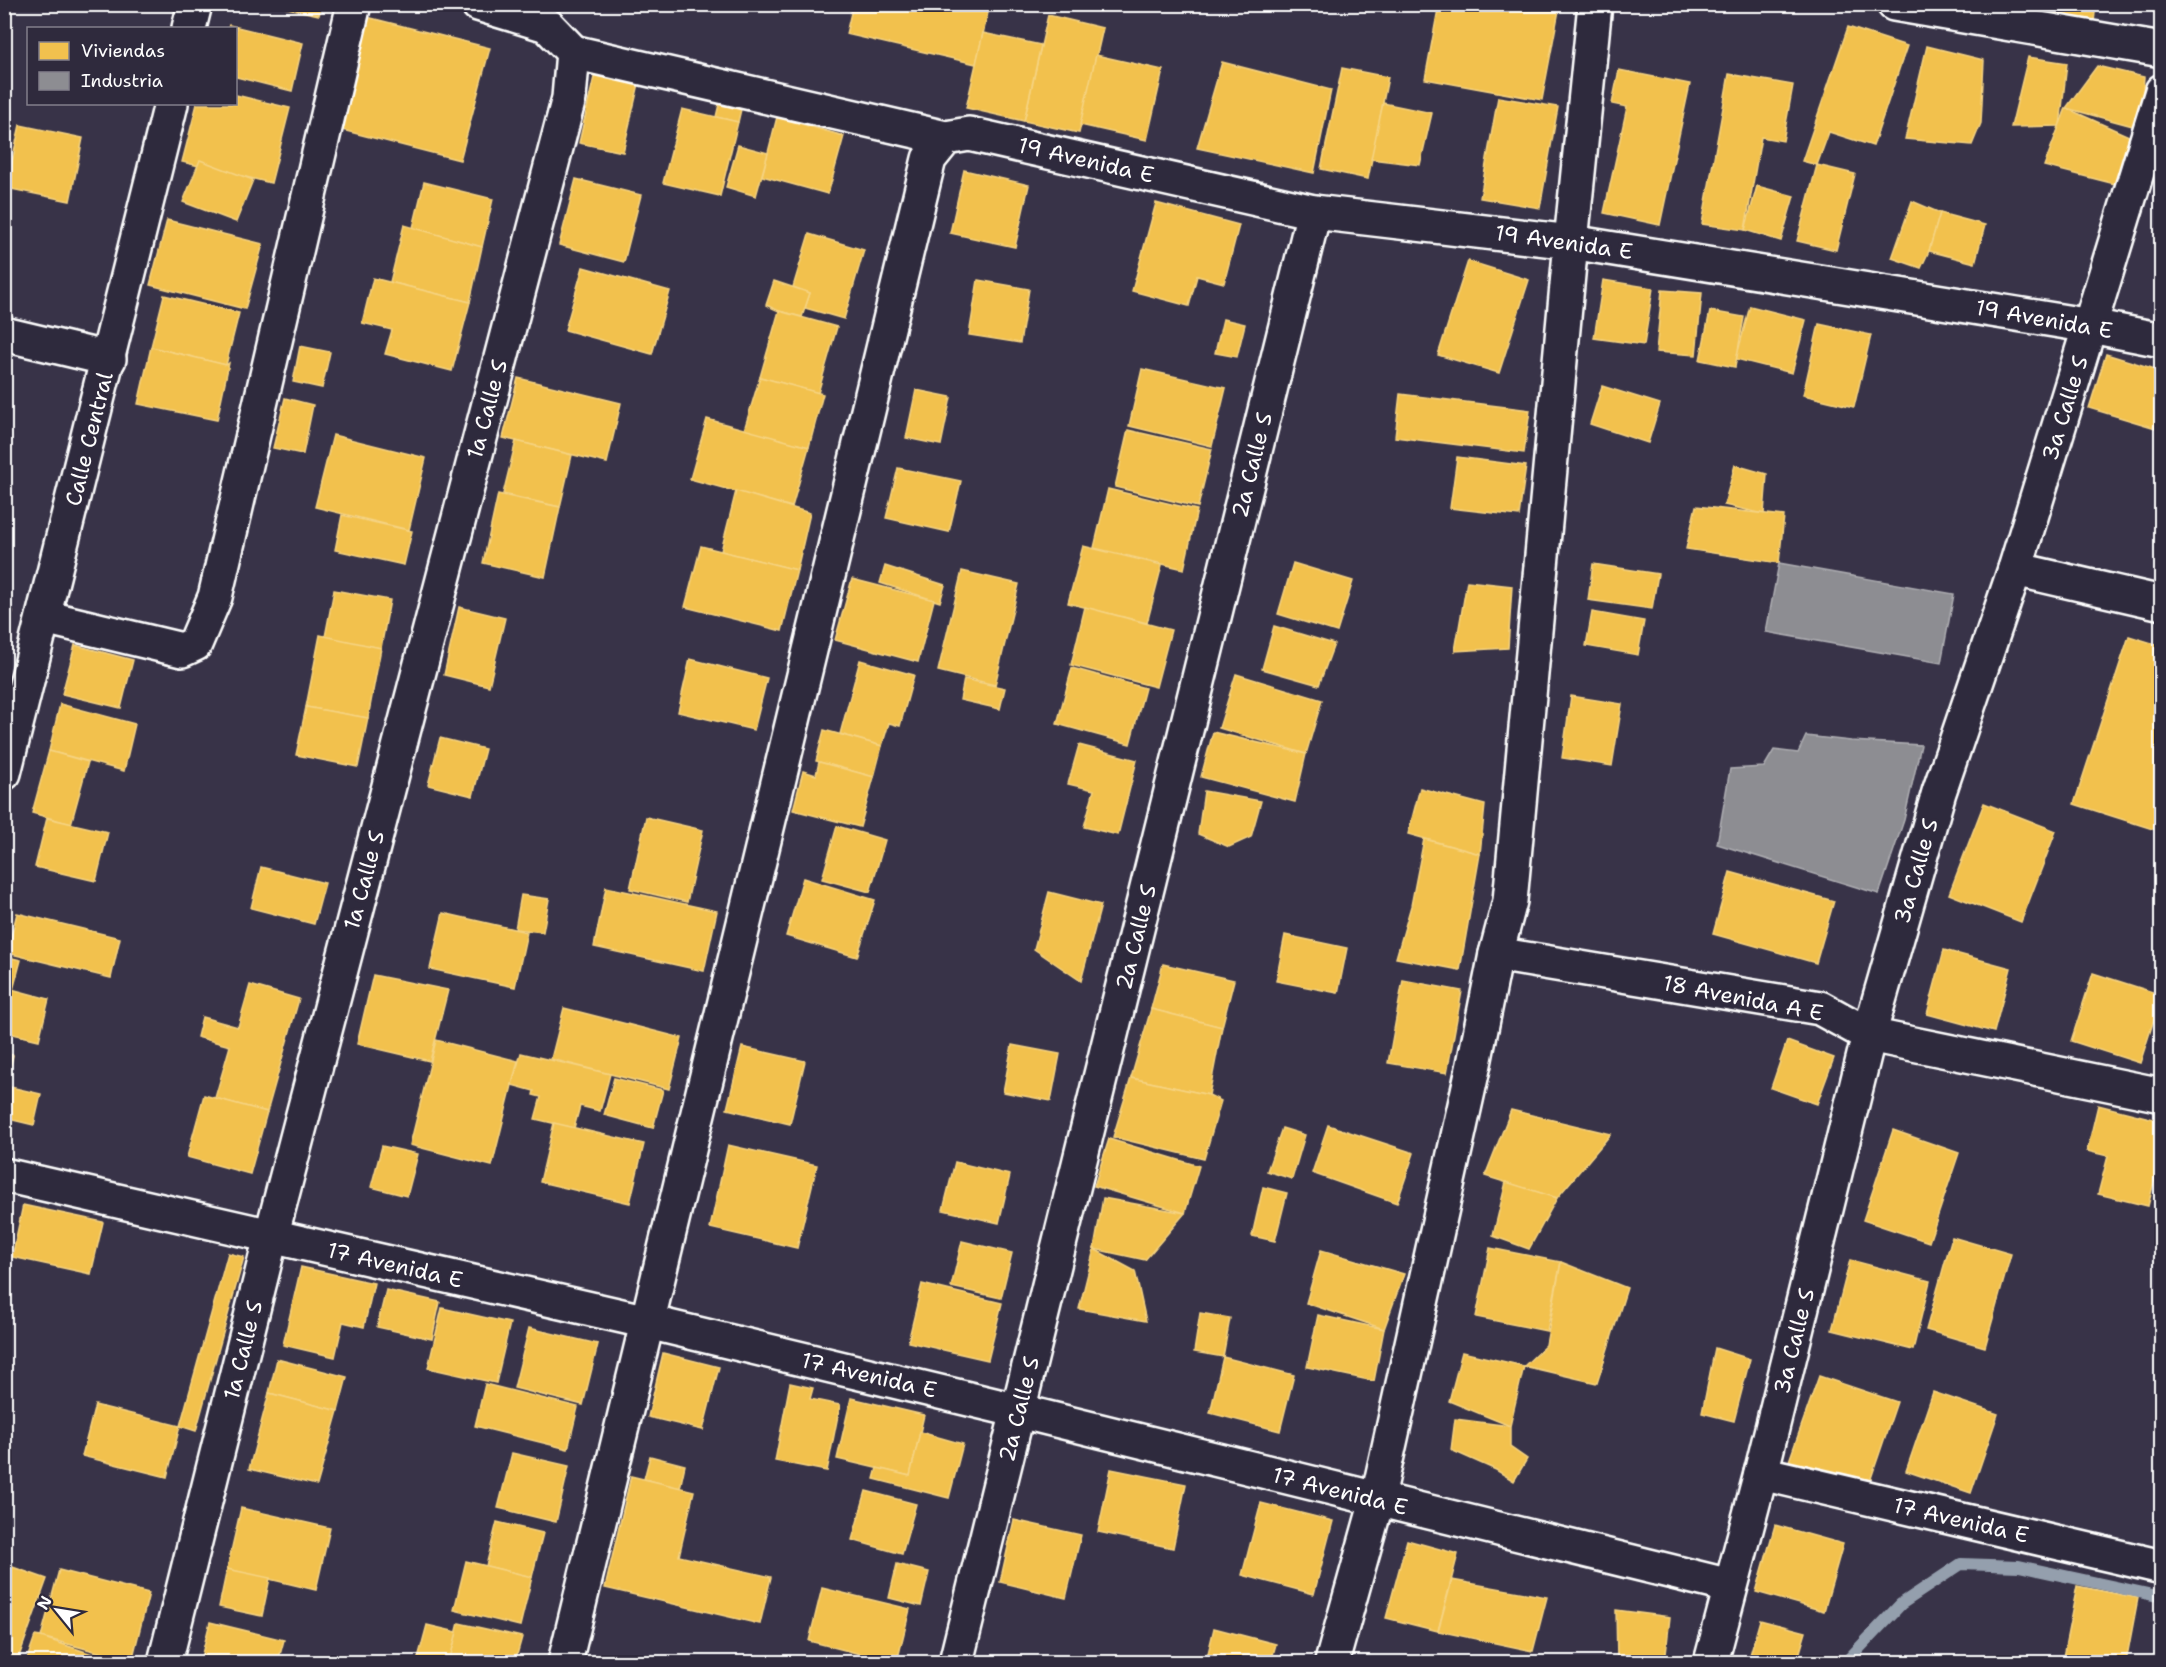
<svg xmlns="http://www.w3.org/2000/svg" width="2166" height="1667" viewBox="0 0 2166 1667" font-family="'Shantell Sans',sans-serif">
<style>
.homes{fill:#f2c14e;stroke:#f6d483;stroke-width:1.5}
.industry{fill:#8d8d92;stroke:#afafb3;stroke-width:1.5}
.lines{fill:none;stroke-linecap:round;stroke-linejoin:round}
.stream{stroke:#949fad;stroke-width:12}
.minor-casing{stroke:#fff;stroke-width:38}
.minor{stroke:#2f2a3d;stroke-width:33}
.labels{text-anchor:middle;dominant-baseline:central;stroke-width:6;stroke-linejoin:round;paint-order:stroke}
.street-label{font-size:22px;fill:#fff;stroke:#2f2a3d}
</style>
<rect width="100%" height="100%" fill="#383348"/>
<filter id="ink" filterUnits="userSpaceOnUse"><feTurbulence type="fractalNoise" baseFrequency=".0167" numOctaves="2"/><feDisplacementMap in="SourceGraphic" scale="12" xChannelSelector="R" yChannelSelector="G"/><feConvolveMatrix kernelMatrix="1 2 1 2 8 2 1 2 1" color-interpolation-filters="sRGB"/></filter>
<g filter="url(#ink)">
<g class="homes">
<polygon points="270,4 322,4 319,15"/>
<polygon points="853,4 990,4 976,64 846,34"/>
<polygon points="1439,4 1560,5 1542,100 1425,79"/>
<polygon points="1953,4 2096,4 2094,22"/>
<polygon points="1048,15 1103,28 1079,133 1024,121"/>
<polygon points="367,17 490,48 460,160 338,129"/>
<polygon points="229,25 303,43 292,91 236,77 236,28 228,28"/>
<polygon points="1848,27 1907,46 1873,146 1829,132 1817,165 1802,161"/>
<polygon points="983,33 1041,45 1024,121 966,108"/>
<polygon points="1927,46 1984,60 1981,123 1972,145 1905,139"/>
<polygon points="1096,55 1163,70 1147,140 1080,125"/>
<polygon points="2028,57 2067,63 2060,126 2011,127"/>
<polygon points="1222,62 1331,90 1314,173 1197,148"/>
<polygon points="597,64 641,75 623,152 579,143"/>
<polygon points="2097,66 2144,77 2140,128 2066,108"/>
<polygon points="1342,68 1388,77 1368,179 1321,169"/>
<polygon points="1619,70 1690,84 1660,225 1604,213 1627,107 1612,104"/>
<polygon points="1729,74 1793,85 1783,141 1761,137 1745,230 1702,224"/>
<polygon points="236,95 290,108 271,183 182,162 197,104 236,104"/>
<polygon points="721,96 743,101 738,122 716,117"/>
<polygon points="1498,97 1558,107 1540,208 1480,198"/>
<polygon points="1383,103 1432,113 1420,165 1371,159"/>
<polygon points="2066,108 2131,137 2123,186 2044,166"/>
<polygon points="682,109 738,122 720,196 663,183"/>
<polygon points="777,117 844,136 828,194 762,176"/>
<polygon points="20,125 83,138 70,201 6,188"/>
<polygon points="738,145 768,153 756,196 726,187"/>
<polygon points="200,160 253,180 236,222 183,202"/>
<polygon points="1817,165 1855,174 1836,250 1797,241"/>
<polygon points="964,170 1029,185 1015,247 950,233"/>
<polygon points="576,179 641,195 624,262 559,245"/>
<polygon points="424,182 493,199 482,247 413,228"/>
<polygon points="1757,186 1794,196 1781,241 1745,230"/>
<polygon points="1912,201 1940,213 1929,251 1921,268 1892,258"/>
<polygon points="1156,203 1239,225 1224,283 1197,276 1189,306 1132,291"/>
<polygon points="1940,213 1985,225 1975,263 1929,251"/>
<polygon points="167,220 263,244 245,309 150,285"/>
<polygon points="404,225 482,247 470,302 390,282"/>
<polygon points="809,234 864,250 844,319 805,308 810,293 793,287"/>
<polygon points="1468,261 1529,280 1499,373 1438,355"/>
<polygon points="583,267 670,291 652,354 565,330"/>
<polygon points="373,278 470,302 452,371 385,354 392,330 362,323"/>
<polygon points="978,280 1029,289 1020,343 969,335"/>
<polygon points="1603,280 1653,288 1644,345 1594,338"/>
<polygon points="774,281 810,293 802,317 779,311 766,305"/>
<polygon points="1662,290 1702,293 1696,355 1656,352"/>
<polygon points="164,295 239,313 226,365 151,347"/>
<polygon points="1750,306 1806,320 1792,373 1736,359"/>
<polygon points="779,311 837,327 818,393 760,377"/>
<polygon points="1710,311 1744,317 1735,367 1700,360"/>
<polygon points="1223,319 1245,324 1237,357 1215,353"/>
<polygon points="1819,324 1871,335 1854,407 1803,395"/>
<polygon points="300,346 330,352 322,388 293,382"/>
<polygon points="151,347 226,365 229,363 217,420 138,404"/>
<polygon points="2106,354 2162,371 2162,430 2089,408"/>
<polygon points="1142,369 1226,388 1212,446 1129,426"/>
<polygon points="760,377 823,394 809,447 744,430"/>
<polygon points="518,378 621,403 607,463 503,438"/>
<polygon points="1602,386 1660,404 1648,443 1590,424"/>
<polygon points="916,390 951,397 941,445 906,438"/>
<polygon points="1400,394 1530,410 1524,453 1395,437"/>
<polygon points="285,398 313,405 303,454 273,448"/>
<polygon points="707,419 809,447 792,507 690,479"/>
<polygon points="1128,430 1212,449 1198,507 1115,487"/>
<polygon points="333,435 426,458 409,530 315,507"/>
<polygon points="516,441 572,455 560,507 503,494"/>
<polygon points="1457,457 1526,466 1519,516 1450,508"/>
<polygon points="1735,465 1767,474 1764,514 1724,505"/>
<polygon points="898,468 961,481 949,532 886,518"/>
<polygon points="1108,489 1197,510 1184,569 1094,548"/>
<polygon points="736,491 810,513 797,570 721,551"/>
<polygon points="498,494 560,507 545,577 483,563"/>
<polygon points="1696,506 1784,516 1779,563 1686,549"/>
<polygon points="342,515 412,531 404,565 335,550"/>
<polygon points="701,546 797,570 782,631 685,607"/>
<polygon points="1083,546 1162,565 1147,623 1068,603"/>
<polygon points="1293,563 1353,581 1337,632 1278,614"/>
<polygon points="1593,564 1658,574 1652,609 1588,600"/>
<polygon points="885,566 945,585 940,602 880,583"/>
<polygon points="962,571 1019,584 995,685 938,671"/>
<polygon points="852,579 934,600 918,662 835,640"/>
<polygon points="1467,581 1512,586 1508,648 1455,651"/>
<polygon points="334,590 390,600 381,648 325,637"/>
<polygon points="459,607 505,618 489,686 444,675"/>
<polygon points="1085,607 1171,630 1156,687 1071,665"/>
<polygon points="4,609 13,611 4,646"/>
<polygon points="1592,612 1644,621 1638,655 1586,646"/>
<polygon points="1274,626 1334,644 1319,685 1262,669"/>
<polygon points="320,635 381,648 368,718 306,707"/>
<polygon points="2129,636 2162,646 2162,832 2074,804"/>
<polygon points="75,645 133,660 121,708 62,694"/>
<polygon points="690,659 767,678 754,730 678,712"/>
<polygon points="860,660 914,675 900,726 889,723 882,746 840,734"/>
<polygon points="1072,668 1145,688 1130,744 1057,724"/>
<polygon points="1236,674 1322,700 1306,754 1219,728"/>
<polygon points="964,679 1005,688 1000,709 960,700"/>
<polygon points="1571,696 1622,704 1612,766 1562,758"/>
<polygon points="60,704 135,724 124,771 49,751"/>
<polygon points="306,707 368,718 358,767 296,755"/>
<polygon points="824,730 882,746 874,777 816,761"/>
<polygon points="1213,732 1306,754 1295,802 1201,777"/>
<polygon points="440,738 485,749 473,796 428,785"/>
<polygon points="1079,745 1137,760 1118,835 1084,827 1094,790 1068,784"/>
<polygon points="49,751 88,762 71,824 32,813"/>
<polygon points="819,762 874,777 860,827 793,810 803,771 816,775"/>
<polygon points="1420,788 1485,805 1480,854 1408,834"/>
<polygon points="1204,791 1261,801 1251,837 1229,847 1198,834"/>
<polygon points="1984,803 2056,831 2021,922 1949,894"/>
<polygon points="646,817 703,830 687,902 630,889"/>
<polygon points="47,818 108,832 96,881 35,867"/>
<polygon points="837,826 885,840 870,892 822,879"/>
<polygon points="1424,839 1480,854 1460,970 1396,958 1411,906"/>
<polygon points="261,867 325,883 314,924 251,908"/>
<polygon points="1730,872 1834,901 1816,963 1713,934"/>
<polygon points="803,878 875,900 857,957 786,936"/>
<polygon points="606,887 717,911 704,971 594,947"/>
<polygon points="1049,892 1101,905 1081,981 1034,949"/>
<polygon points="521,895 549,899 543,932 515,929"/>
<polygon points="17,913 120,938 111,978 7,953"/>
<polygon points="443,913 527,932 515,987 430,969"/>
<polygon points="1285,935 1347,948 1338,993 1276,981"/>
<polygon points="1944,950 2011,968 1994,1032 1927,1014"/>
<polygon points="4,956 21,960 13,990 4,987"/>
<polygon points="1163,964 1234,980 1222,1027 1151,1009"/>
<polygon points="2093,973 2162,995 2140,1063 2071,1041"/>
<polygon points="373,975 448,990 430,1061 357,1044"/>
<polygon points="1403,980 1462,991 1447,1073 1388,1063"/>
<polygon points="250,985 299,999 267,1112 215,1098 230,1046 197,1037 202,1017 238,1027"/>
<polygon points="4,987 49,999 39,1040 4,1032"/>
<polygon points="564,1008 682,1038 669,1089 551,1059"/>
<polygon points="1151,1009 1222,1027 1209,1095 1131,1078"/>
<polygon points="436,1040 518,1061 492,1166 410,1145"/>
<polygon points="1787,1041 1834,1058 1817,1104 1771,1088"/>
<polygon points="1012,1045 1060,1054 1051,1101 1003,1092"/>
<polygon points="742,1047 805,1061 790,1124 727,1109"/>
<polygon points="4,1053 13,1055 6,1086 41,1094 34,1125 4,1118"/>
<polygon points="521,1053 610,1074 600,1111 580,1106 574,1128 535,1119 541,1097 533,1095 534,1091 512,1085"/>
<polygon points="614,1078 663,1090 653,1128 604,1115"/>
<polygon points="1131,1078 1209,1095 1221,1101 1204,1159 1113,1137"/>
<polygon points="204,1095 267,1112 250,1174 187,1157"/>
<polygon points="2098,1105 2162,1121 2162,1151 2148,1206 2098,1194 2108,1156 2087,1151"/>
<polygon points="1511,1110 1611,1134 1557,1198 1485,1176"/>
<polygon points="554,1123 644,1144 630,1203 540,1182"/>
<polygon points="1328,1125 1414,1153 1397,1203 1312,1173"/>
<polygon points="1282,1128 1305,1135 1292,1179 1267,1171"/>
<polygon points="1893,1130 1959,1153 1929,1242 1863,1220"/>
<polygon points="1109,1139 1199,1166 1185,1213 1094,1186"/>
<polygon points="728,1145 817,1165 797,1248 710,1228"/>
<polygon points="382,1146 418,1154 407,1196 371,1187"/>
<polygon points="955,1162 1010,1175 999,1223 943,1210"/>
<polygon points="1506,1182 1557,1198 1529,1249 1493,1236"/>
<polygon points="1263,1187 1287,1193 1275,1241 1252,1236"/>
<polygon points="1103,1198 1185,1213 1145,1260 1094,1249"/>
<polygon points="23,1205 103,1222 91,1274 12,1257"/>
<polygon points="1952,1237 2011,1254 1985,1347 1926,1330"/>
<polygon points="962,1241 1012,1253 1001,1298 951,1287"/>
<polygon points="1490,1248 1561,1262 1547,1331 1476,1317"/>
<polygon points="1094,1249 1135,1271 1146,1321 1079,1309"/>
<polygon points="1321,1250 1404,1274 1384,1329 1306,1303"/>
<polygon points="228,1253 244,1257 196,1431 180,1426"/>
<polygon points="1850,1260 1930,1281 1913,1350 1832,1330"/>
<polygon points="1561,1262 1627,1288 1597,1383 1524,1366 1546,1345"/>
<polygon points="301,1267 374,1283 364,1327 343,1322 335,1357 283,1345"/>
<polygon points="922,1284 1002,1303 988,1360 908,1342"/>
<polygon points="386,1290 440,1302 432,1339 377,1327"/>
<polygon points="442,1308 510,1323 496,1383 428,1368"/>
<polygon points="1200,1313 1230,1318 1223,1357 1194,1352"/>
<polygon points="1318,1315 1384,1329 1374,1381 1307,1367"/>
<polygon points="529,1328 598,1344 583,1405 514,1388"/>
<polygon points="1715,1348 1750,1359 1734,1421 1702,1413"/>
<polygon points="1462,1352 1524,1366 1510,1426 1449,1401"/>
<polygon points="663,1353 719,1367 703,1430 648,1417"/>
<polygon points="1223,1357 1294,1375 1280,1431 1210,1413"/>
<polygon points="277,1359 347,1377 338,1411 269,1393"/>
<polygon points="1819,1376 1897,1402 1868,1487 1789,1461"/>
<polygon points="790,1383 813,1388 810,1399 840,1405 827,1471 775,1461"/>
<polygon points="485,1384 578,1407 568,1449 475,1426"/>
<polygon points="1933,1392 1998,1414 1971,1493 1906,1471"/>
<polygon points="269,1393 338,1411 317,1485 249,1469"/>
<polygon points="851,1398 924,1415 910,1476 837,1459"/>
<polygon points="95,1405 180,1426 167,1477 82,1456"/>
<polygon points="1455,1419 1510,1426 1510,1447 1527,1459 1514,1481 1496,1470 1451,1450"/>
<polygon points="920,1432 963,1444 949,1498 874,1479 877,1468 910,1476"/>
<polygon points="512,1453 569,1466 556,1522 498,1508"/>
<polygon points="650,1456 685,1465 680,1488 644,1479"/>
<polygon points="1111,1469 1186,1484 1173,1548 1098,1532"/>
<polygon points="631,1476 694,1491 679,1556 771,1577 760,1624 605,1588"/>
<polygon points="866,1491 916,1504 902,1554 852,1540"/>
<polygon points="1261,1503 1333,1521 1314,1594 1242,1575"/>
<polygon points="241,1508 330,1528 316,1590 227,1569"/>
<polygon points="1014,1520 1081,1535 1066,1598 1000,1582"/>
<polygon points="497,1522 543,1533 532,1577 486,1566"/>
<polygon points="1775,1525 1843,1544 1824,1611 1756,1592"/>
<polygon points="1407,1540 1458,1554 1438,1631 1386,1618"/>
<polygon points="466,1561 532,1577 520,1626 454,1610"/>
<polygon points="4,1564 47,1579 17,1662 4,1659"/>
<polygon points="897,1564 929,1572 921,1606 889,1598"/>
<polygon points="227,1569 270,1578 262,1616 219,1607"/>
<polygon points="59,1570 149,1593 132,1661 41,1637"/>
<polygon points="1452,1580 1547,1597 1533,1651 1438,1631"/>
<polygon points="2077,1586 2138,1598 2126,1662 2062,1662"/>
<polygon points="822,1588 910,1609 897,1662 862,1662 864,1655 809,1641"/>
<polygon points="1616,1610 1670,1617 1665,1662 1617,1661"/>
<polygon points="1760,1620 1806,1632 1797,1662 1748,1662"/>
<polygon points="210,1622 284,1640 278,1662 200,1662"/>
<polygon points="459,1623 522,1637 515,1662 449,1662"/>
<polygon points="427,1625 457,1632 449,1662 417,1662"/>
<polygon points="1214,1628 1276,1644 1271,1662 1206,1662"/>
<polygon points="35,1636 41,1637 116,1662 26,1662"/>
</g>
<g class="industry">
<polygon points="1779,563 1954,594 1941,663 1766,632"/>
<polygon points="1806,736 1851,741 1921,745 1904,820 1879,894 1717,844 1730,769 1764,767 1774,750 1798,753"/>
</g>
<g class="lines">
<polyline class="stream" points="1846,1662 1901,1604 1961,1564 2019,1566 2162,1597"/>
<defs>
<g id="minor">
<polyline points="1894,4 2162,50"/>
<polyline points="189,28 195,4"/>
<polyline points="573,52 946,138"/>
<polyline points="4,334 109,359"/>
<polyline points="2015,569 2162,603"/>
<polyline points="44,617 182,650 195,644 215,597 354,4"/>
<polyline points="4,773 171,104"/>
<polyline points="1496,954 1820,1008 1869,1035 2162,1095"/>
<polyline points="4,1175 648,1322 1019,1411 1730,1586"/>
<polyline points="1761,1473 2162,1567"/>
<polyline points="165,1662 271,1237 569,98 573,52 547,25 478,4"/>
<polyline points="565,1662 929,159 946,138 969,134 1314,212 1571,242 2091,326 2162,340"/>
<polyline points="956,1662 1314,212"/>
<polyline points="1332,1662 1377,1501 1474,1064 1496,954 1510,901 1571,242 1595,4"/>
<polyline points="1711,1662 1761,1473 1869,1035 1939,792 2015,569 2162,91"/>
</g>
</defs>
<use href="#minor" class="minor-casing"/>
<use href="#minor" class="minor"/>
</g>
</g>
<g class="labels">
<g class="street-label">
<text transform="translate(1086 160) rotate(13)">19 Avenida E</text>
<text transform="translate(1564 242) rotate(8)">19 Avenida E</text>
<text transform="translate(2044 319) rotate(10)">19 Avenida E</text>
<text transform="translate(2065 408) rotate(-73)">3a Calle S</text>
<text transform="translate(487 409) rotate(-75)">1a Calle S</text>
<text transform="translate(89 439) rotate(-76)">Calle Central</text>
<text transform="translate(1252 465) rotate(-76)">2a Calle S</text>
<text transform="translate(1916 871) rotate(-74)">3a Calle S</text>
<text transform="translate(364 880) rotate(-75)">1a Calle S</text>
<text transform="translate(1136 937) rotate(-76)">2a Calle S</text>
<text transform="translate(1743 998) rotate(11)">18 Avenida A E</text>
<text transform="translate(395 1265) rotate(13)">17 Avenida E</text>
<text transform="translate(1794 1341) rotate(-76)">3a Calle S</text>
<text transform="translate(243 1350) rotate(-76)">1a Calle S</text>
<text transform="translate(869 1375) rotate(13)">17 Avenida E</text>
<text transform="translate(1019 1409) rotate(-76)">2a Calle S</text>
<text transform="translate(1340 1491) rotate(14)">17 Avenida E</text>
<text transform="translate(1961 1520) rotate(13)">17 Avenida E</text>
</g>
</g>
<rect width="2166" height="1667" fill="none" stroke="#2f2a3d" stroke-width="24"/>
<rect x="12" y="12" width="2142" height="1643" fill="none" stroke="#fff" stroke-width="2" filter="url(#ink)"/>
<rect x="27" y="27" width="210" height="78" fill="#2f2a3d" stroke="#827f8b" stroke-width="1.5"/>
<rect x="39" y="42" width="30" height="18" fill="#f2c14e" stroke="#827f8b" stroke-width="1.5"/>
<text x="81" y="57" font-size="18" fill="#ffffff">Viviendas</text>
<rect x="39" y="72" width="30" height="18" fill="#8d8d92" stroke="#827f8b" stroke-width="1.5"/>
<text x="81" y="87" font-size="18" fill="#ffffff">Industria</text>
<g transform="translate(57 1610) rotate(300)" stroke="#2f2a3d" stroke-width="4.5" paint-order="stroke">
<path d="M0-4.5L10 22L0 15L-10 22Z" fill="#ffffff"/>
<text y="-9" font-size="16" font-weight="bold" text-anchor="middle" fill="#ffffff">N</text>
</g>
</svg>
